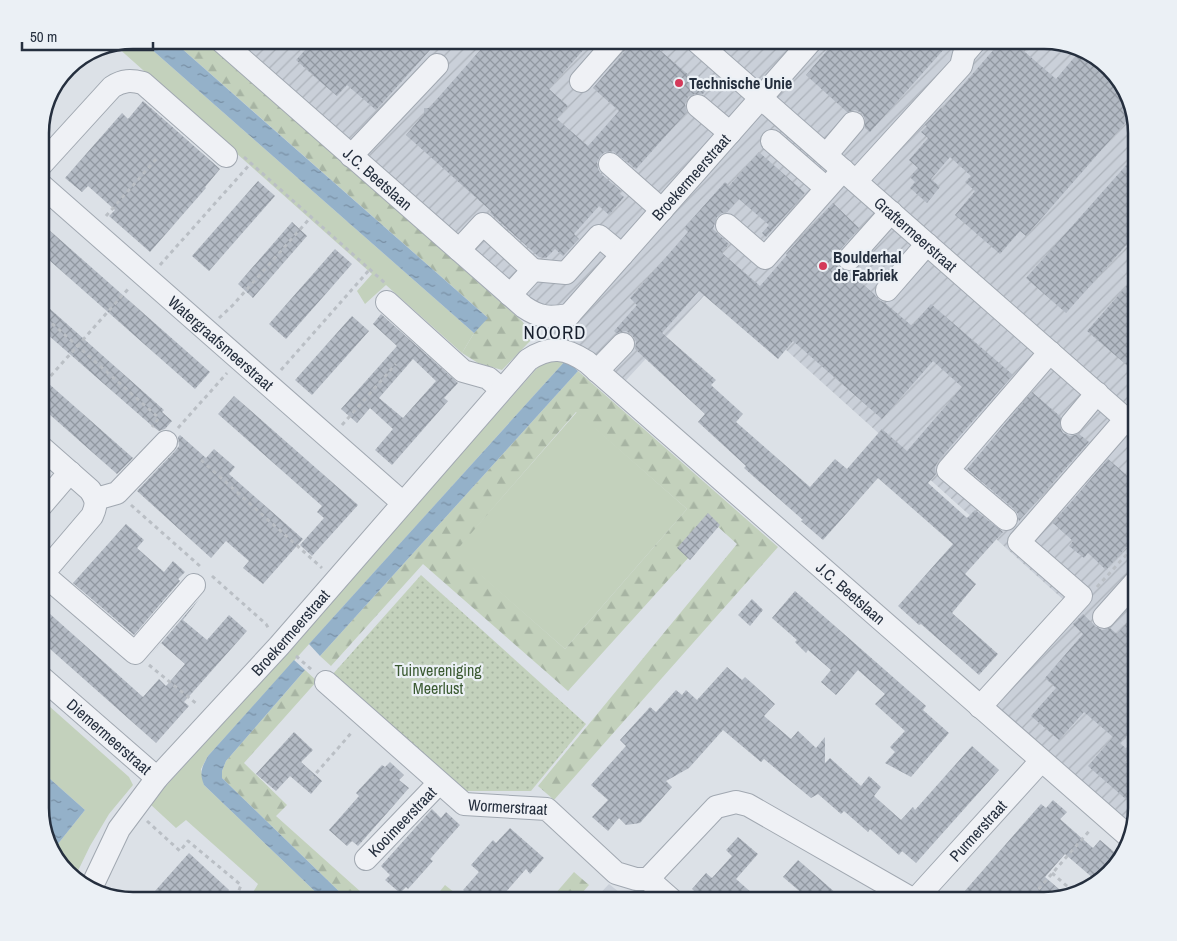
<svg xmlns="http://www.w3.org/2000/svg" width="1177" height="941" viewBox="0 0 1177 941" font-family="'Archivo Narrow',sans-serif">
<style>
.built{fill:#cad0d9}
.industrial{fill:url(#industrial-furrows)}
.grass{fill:#c3d1bc}
.forest{fill:url(#forest-firs);fill-rule:evenodd}
.park{fill:url(#park-dots)}
.water{fill:url(#water-ripples)}
.building{fill:url(#building-cross-hatch);fill-rule:evenodd}
.lines{fill:none;stroke-linecap:round;stroke-linejoin:round}
.minor-casing{stroke:#a1a8b1;stroke-width:24}
.path{stroke:#babfc5;stroke-width:3;stroke-dasharray:4 4;stroke-linecap:butt}
.minor{stroke:#eff1f5;stroke-width:22}
.poi-dot{fill:#d43959;stroke:#ebf0f5;stroke-width:2}
.labels{text-anchor:middle;dominant-baseline:central;stroke-width:4.5;stroke-linejoin:round;paint-order:stroke}
.poi-label{font-size:16px;font-weight:bold;fill:#252f3e;stroke:#ebf0f5;text-anchor:start}
.street-label{font-size:16px;fill:#252f3e;stroke:#ebf0f5}
.park-label{font-size:16px;fill:#3b5a32;stroke:#ebf0f5}
.quarter-label{font-size:19px;letter-spacing:1px;fill:#18202e;stroke:#ebf0f5}
.rim{fill:none;stroke:#252f3e;stroke-width:2.5}
</style>
<defs>
<pattern id="industrial-furrows" width="10" height="10" patternUnits="userSpaceOnUse" patternTransform="scale(1.25)"><rect width="10" height="10" fill="#cad0d9"/><path d="M-1 1l2-2M0 10L10 0M9 11l2-2" fill="none" stroke="#adb3bb"/></pattern>
<pattern id="forest-firs" width="22" height="20" patternUnits="userSpaceOnUse" patternTransform="scale(1.25)"><rect width="22" height="20" fill="#c3d1bc"/><path d="M5 1l3.5 6h-7zM16 11l3.5 6h-7z" fill="#a7b4a3"/></pattern>
<pattern id="park-dots" width="8" height="8" patternUnits="userSpaceOnUse" patternTransform="scale(1.25)"><rect width="8" height="8" fill="#c3d1bc"/><path d="M2 2h.1M6 6h.1" fill="none" stroke="#a7b4a3" stroke-width="1.8" stroke-linecap="round"/></pattern>
<pattern id="water-ripples" width="26" height="14" patternUnits="userSpaceOnUse" patternTransform="scale(1.25)"><rect width="26" height="14" fill="#94b1c9"/><path d="M2 4q2-2 4 0t4 0M15 11q2-2 4 0t4 0" fill="none" stroke="#7990a5"/></pattern>
<pattern id="building-cross-hatch" width="8" height="8" patternUnits="userSpaceOnUse" patternTransform="scale(1.25)"><rect width="8" height="8" fill="#b3bac4"/><path d="M0 0l8 8M0 8l8-8" fill="none" stroke="#9198a1"/></pattern>
</defs>
<rect width="100%" height="100%" fill="#dce1e7"/>
<polygon class="built" points="609,884 630,901 593,901"/>
<polygon class="industrial" points="223,40 1044,40 1105,63 1128,92 1137,133 1137,808 1124,842 978,714 1066,602 714,285 617,390"/>
<g class="grass">
<polygon points="133,40 141,40 474,333 462,353 386,285 365,304 357,291 372,274 116,46"/>
<polygon points="566,360 208,756 201,769 204,785 325,901 255,901 252,899 252,894 258,884 186,820 176,828 150,804 539,366 546,361"/>
<polygon points="577,412 687,509 565,649 454,552"/>
<polygon points="40,698 129,777 133,785 109,814 90,846 74,879 50,849 49,845 57,845 85,810 40,770"/>
</g>
<g class="forest">
<polygon points="172,40 204,40 522,321 529,331 531,340 502,370 478,363 462,353 474,333 487,317"/>
<path d="M578,371L778,547L554,800L538,786L737,544L717,526L568,691L423,564L331,666L320,656ZM576,412L687,509L565,649L455,552Z"/>
<polygon points="305,670 317,681 244,763 287,805 276,816 371,901 349,901 222,778 222,771 226,761"/>
<polygon points="574,872 589,885 575,901 549,901"/>
<polygon points="445,885 465,901 432,901"/>
</g>
<polygon class="park" points="421,575 586,724 531,791 465,791 332,675"/>
<g class="water">
<polygon points="141,40 172,40 488,318 474,333"/>
<polygon points="566,360 578,371 320,656 309,644"/>
<path d="M294,660L305,670L226,761L222,771V778L349,901H325L204,785C199,773 202,767 208,756Z"/>
<polygon points="40,770 85,810 57,845 49,845 40,814"/>
</g>
<g class="building">
<polygon points="297,40 439,40 376,110 347,85 337,96 316,78 296,60 306,49"/>
<polygon points="489,40 592,40 549,89 568,106 557,119 588,146 619,111 593,88 627,49 631,40 648,40 706,90 703,94 694,94 688,97 685,104 687,112 636,169 613,151 605,152 600,156 597,162 598,169 601,174 621,191 619,193 624,197 609,215 599,206 574,234 579,239 563,256 555,249 546,258 539,257 490,213 491,211 406,135 424,114 424,108 429,108"/>
<polygon points="836,40 936,40 945,48 870,132 865,128 865,119 862,113 855,110 847,112 806,75"/>
<polygon points="1002,40 1011,40 1056,79 1078,53 1105,63 1128,92 1133,114 1026,236 1020,231 1000,254 955,215 975,191 965,182 971,176 950,157 931,179 940,187 927,203 910,188 915,182 910,177 918,168 909,160 928,138 921,132 927,126 925,125 941,108 942,109"/>
<polygon points="143,101 220,169 205,187 206,188 150,252 109,216 115,210 88,186 82,192 65,178 122,113 128,119"/>
<path d="M759,152L805,193L766,237L762,233L769,225L739,199L727,212L722,213L717,217L713,229L729,244L722,253L760,286L787,255L786,254L833,203L859,228L833,258L840,268L849,272L874,294L879,300L885,303L912,326L931,304L1013,375L938,461L935,467L936,474L928,483L967,518L975,510L1003,532L965,574L976,584L952,613L998,654L979,675L921,624L919,625L898,606L953,544L878,478L823,540L801,521L803,520L744,468L746,466L698,422L705,414L635,349L636,341L632,335L626,331L616,333L614,331L637,305L630,298L688,232L684,228L725,182L729,186ZM699,291L778,359L793,341L882,419L933,361L962,387L907,451L882,429L847,469L835,459L810,487L736,422L743,414L711,385L716,380L662,333Z"/>
<polygon points="1137,153 1137,233 1066,313 1026,278"/>
<polygon points="258,181 275,196 209,271 192,256"/>
<polygon points="40,222 210,372 195,389 40,252"/>
<polygon points="292,222 307,236 253,298 238,284"/>
<polygon points="335,249 352,264 286,339 269,324"/>
<polygon points="1137,274 1137,374 1087,331"/>
<polygon points="40,300 164,410 162,412 172,421 165,429 159,431 151,425 40,328"/>
<path d="M381,314L458,383L444,398L448,401L392,465L375,450L393,429L370,408L357,423L341,409L397,346L373,324ZM413,359L436,381L403,418L379,398Z"/>
<polygon points="352,316 369,331 312,395 295,380"/>
<polygon points="40,376 133,458 117,474 40,406"/>
<polygon points="1032,392 1061,417 1060,427 1063,433 1070,436 1079,434 1089,442 1019,521 1018,514 1014,509 967,469"/>
<polygon points="234,396 358,505 312,556 300,545 324,518 317,512 322,506 218,414"/>
<polygon points="180,435 206,458 214,449 235,467 229,474 303,539 263,584 243,568 249,561 226,541 211,558 137,491 175,451 179,446 178,437"/>
<polygon points="1108,459 1137,484 1137,535 1106,570 1088,553 1084,558 1069,546 1073,541 1053,523"/>
<polygon points="708,513 720,525 690,560 677,548"/>
<polygon points="126,524 144,540 137,548 164,572 173,561 185,572 178,579 180,581 134,635 73,583"/>
<polygon points="795,591 926,706 923,710 949,733 911,777 885,763 895,752 890,747 905,731 875,704 885,694 858,670 836,695 821,682 831,670 808,650 806,653 795,642 797,640 772,618"/>
<polygon points="200,598 183,620 207,640 229,615 247,631 184,702 189,706 156,743 40,640 40,605 143,697 159,679 166,686 185,664 161,643 150,656"/>
<polygon points="752,599 763,610 750,626 738,615"/>
<polygon points="1137,612 1137,724 1120,743 1132,754 1125,761 1137,772 1137,809 1088,766 1113,737 1084,712 1059,740 1031,716 1056,688 1045,678 1083,634 1073,624 1083,614 1096,627 1102,630 1110,628 1117,634"/>
<polygon points="727,667 742,680 745,677 775,704 764,716 791,739 798,731 816,748 825,737 825,763 830,758 861,786 869,776 881,787 874,796 901,820 913,807 915,810 972,746 999,770 916,863 902,851 899,855 870,829 868,832 844,811 841,814 818,794 811,798 764,759 761,762 723,730 689,768 666,781 672,787 640,823 626,825 619,818 608,831 592,817 608,800 591,785 626,746 620,740 650,707 656,712 676,690 682,695 686,690 697,700"/>
<polygon points="294,732 313,750 301,762 322,781 311,794 290,776 276,791 256,774"/>
<polygon points="390,762 404,775 399,780 409,788 358,846 352,841 347,846 329,830 359,796 356,793 382,765 385,767"/>
<polygon points="1053,800 1067,812 1060,819 1093,848 1100,840 1119,856 1114,869 1104,877 1099,873 1094,879 1065,854 1045,877 1067,896 1044,901 956,901 1041,804 1046,808"/>
<polygon points="432,809 441,818 446,812 460,825 430,859 433,861 417,879 408,889 406,887 400,893 385,880 390,875 381,866"/>
<polygon points="510,828 544,858 530,874 526,869 498,901 476,901 463,890 479,872 471,865 493,840 496,843"/>
<polygon points="738,837 758,854 736,879 761,901 705,901 692,889 706,873 712,878 732,856 726,850"/>
<polygon points="189,853 229,890 219,901 146,901"/>
<polygon points="798,860 845,901 811,901 783,877"/>
</g>
<g class="lines">
<defs>
<g id="minor">
<path id="s1" d="M220,40L524,307C540,318 549,318 569,315"/>
<path id="s2" d="M695,40L1137,429"/>
<polyline points="581,81 617,40"/>
<polyline points="698,106 730,133"/>
<polyline points="772,141 826,188"/>
<polyline points="826,155 853,123"/>
<polyline points="351,156 437,65"/>
<polyline points="610,164 662,210"/>
<path d="M40,166L112,87C123,80 131,80 143,83L226,156"/>
<polyline points="856,181 961,66 964,54 976,40"/>
<path id="s3" d="M40,184L403,503"/>
<polyline points="727,225 765,258 843,170"/>
<polyline points="459,250 483,224 533,270 510,295"/>
<polyline points="849,259 891,212"/>
<polyline points="533,270 566,273 599,236 622,255"/>
<polyline points="887,290 927,244"/>
<polyline points="387,302 463,371 488,378 501,389"/>
<path id="s4" d="M569,315L812,40"/>
<polyline points="597,371 623,344"/>
<polyline points="1072,423 1097,393"/>
<polyline points="96,499 117,493 166,442"/>
<polyline points="40,507 70,472"/>
<polyline points="1006,519 948,470 1050,352"/>
<polyline points="43,574 135,653 194,585"/>
<path d="M40,577L92,516C97,505 97,500 90,490L40,446"/>
<polyline points="1104,617 1137,580"/>
<path id="s5" d="M40,676L157,778"/>
<path id="s6" d="M326,682L464,804L547,809L616,873L636,879H648"/>
<polyline points="980,707 1081,596 1019,542 1126,419"/>
<path id="s7" d="M366,859L439,783"/>
<path id="s8" d="M92,886L119,829L157,778L279,646L528,360C551,345 566,348 587,362L1127,835"/>
<polyline points="673,901 648,879 716,807 736,802 748,805 914,900"/>
<path id="s9" d="M914,901L1041,761"/>
</g>
</defs>
<use href="#minor" class="minor-casing"/>
<g class="path">
<polyline points="244,157 385,283"/>
<polyline points="106,216 158,157"/>
<polyline points="160,265 251,163"/>
<polyline points="40,313 159,418 152,427"/>
<polyline points="219,318 233,305 311,217"/>
<polyline points="281,370 370,269"/>
<polyline points="40,388 129,288"/>
<polyline points="342,425 396,364"/>
<polyline points="178,428 227,373"/>
<polyline points="201,460 322,568"/>
<polyline points="131,505 201,567"/>
<polyline points="212,576 266,624 269,629"/>
<polyline points="1097,587 1137,543"/>
<polyline points="296,656 312,670"/>
<polyline points="149,665 198,705"/>
<polyline points="311,779 353,731"/>
<polyline points="147,821 180,851 188,841 241,885 235,901"/>
<polyline points="68,873 77,876"/>
<polyline points="1052,873 1076,894"/>
<polyline points="1028,901 1091,829"/>
</g>
<use href="#minor" class="minor"/>
</g>
<g class="poi-dot">
<circle cx="679" cy="83" r="5"/>
<circle cx="823" cy="266" r="5"/>
</g>
<g class="labels">
<g class="poi-label">
<text x="689" y="83">Technische Unie</text>
<text x="833" y="257">Boulderhal<tspan x="833" dy="18">de Fabriek</tspan></text>
</g>
<g class="street-label">
<text stroke="none"><textPath href="#s4" startOffset="184">Broekermeerstraat</textPath></text>
<text stroke="none"><textPath href="#s1" startOffset="210">J.C. Beetslaan</textPath></text>
<text stroke="none"><textPath href="#s2" startOffset="294">Graftermeerstraat</textPath></text>
<text stroke="none"><textPath href="#s3" startOffset="241">Watergraafsmeerstraat</textPath></text>
<text stroke="none"><textPath href="#s8" startOffset="1100">J.C. Beetslaan</textPath></text>
<text stroke="none"><textPath href="#s8" startOffset="324">Broekermeerstraat</textPath></text>
<text stroke="none"><textPath href="#s5" startOffset="92">Diemermeerstraat</textPath></text>
<text stroke="none"><textPath href="#s6" startOffset="228">Wormerstraat</textPath></text>
<text stroke="none"><textPath href="#s7" startOffset="52">Kooimeerstraat</textPath></text>
<text stroke="none"><textPath href="#s9" startOffset="95">Purmerstraat</textPath></text>
</g>
<g class="park-label">
<text x="438" y="670">Tuinvereniging<tspan x="438" dy="18">Meerlust</tspan></text>
</g>
<g class="quarter-label">
<text x="555" y="332">NOORD</text>
</g>
</g>
<path d="M0 0H1177V941H0ZM133 49H1044A84 84 0 0 1 1128 133V808A84 84 0 0 1 1044 892H133A84 84 0 0 1 49 808V133A84 84 0 0 1 133 49Z" fill="#ebf0f5" fill-rule="evenodd"/>
<path class="rim" d="M133 49H1044A84 84 0 0 1 1128 133V808A84 84 0 0 1 1044 892H133A84 84 0 0 1 49 808V133A84 84 0 0 1 133 49Z"/>
<path d="M22 42v8h131v-8" fill="none" stroke="#252f3e" stroke-width="2.5"/>
<text x="30" y="42" font-size="15" fill="#252f3e" stroke="#ebf0f5" stroke-width="4" paint-order="stroke">50 m</text>
</svg>
